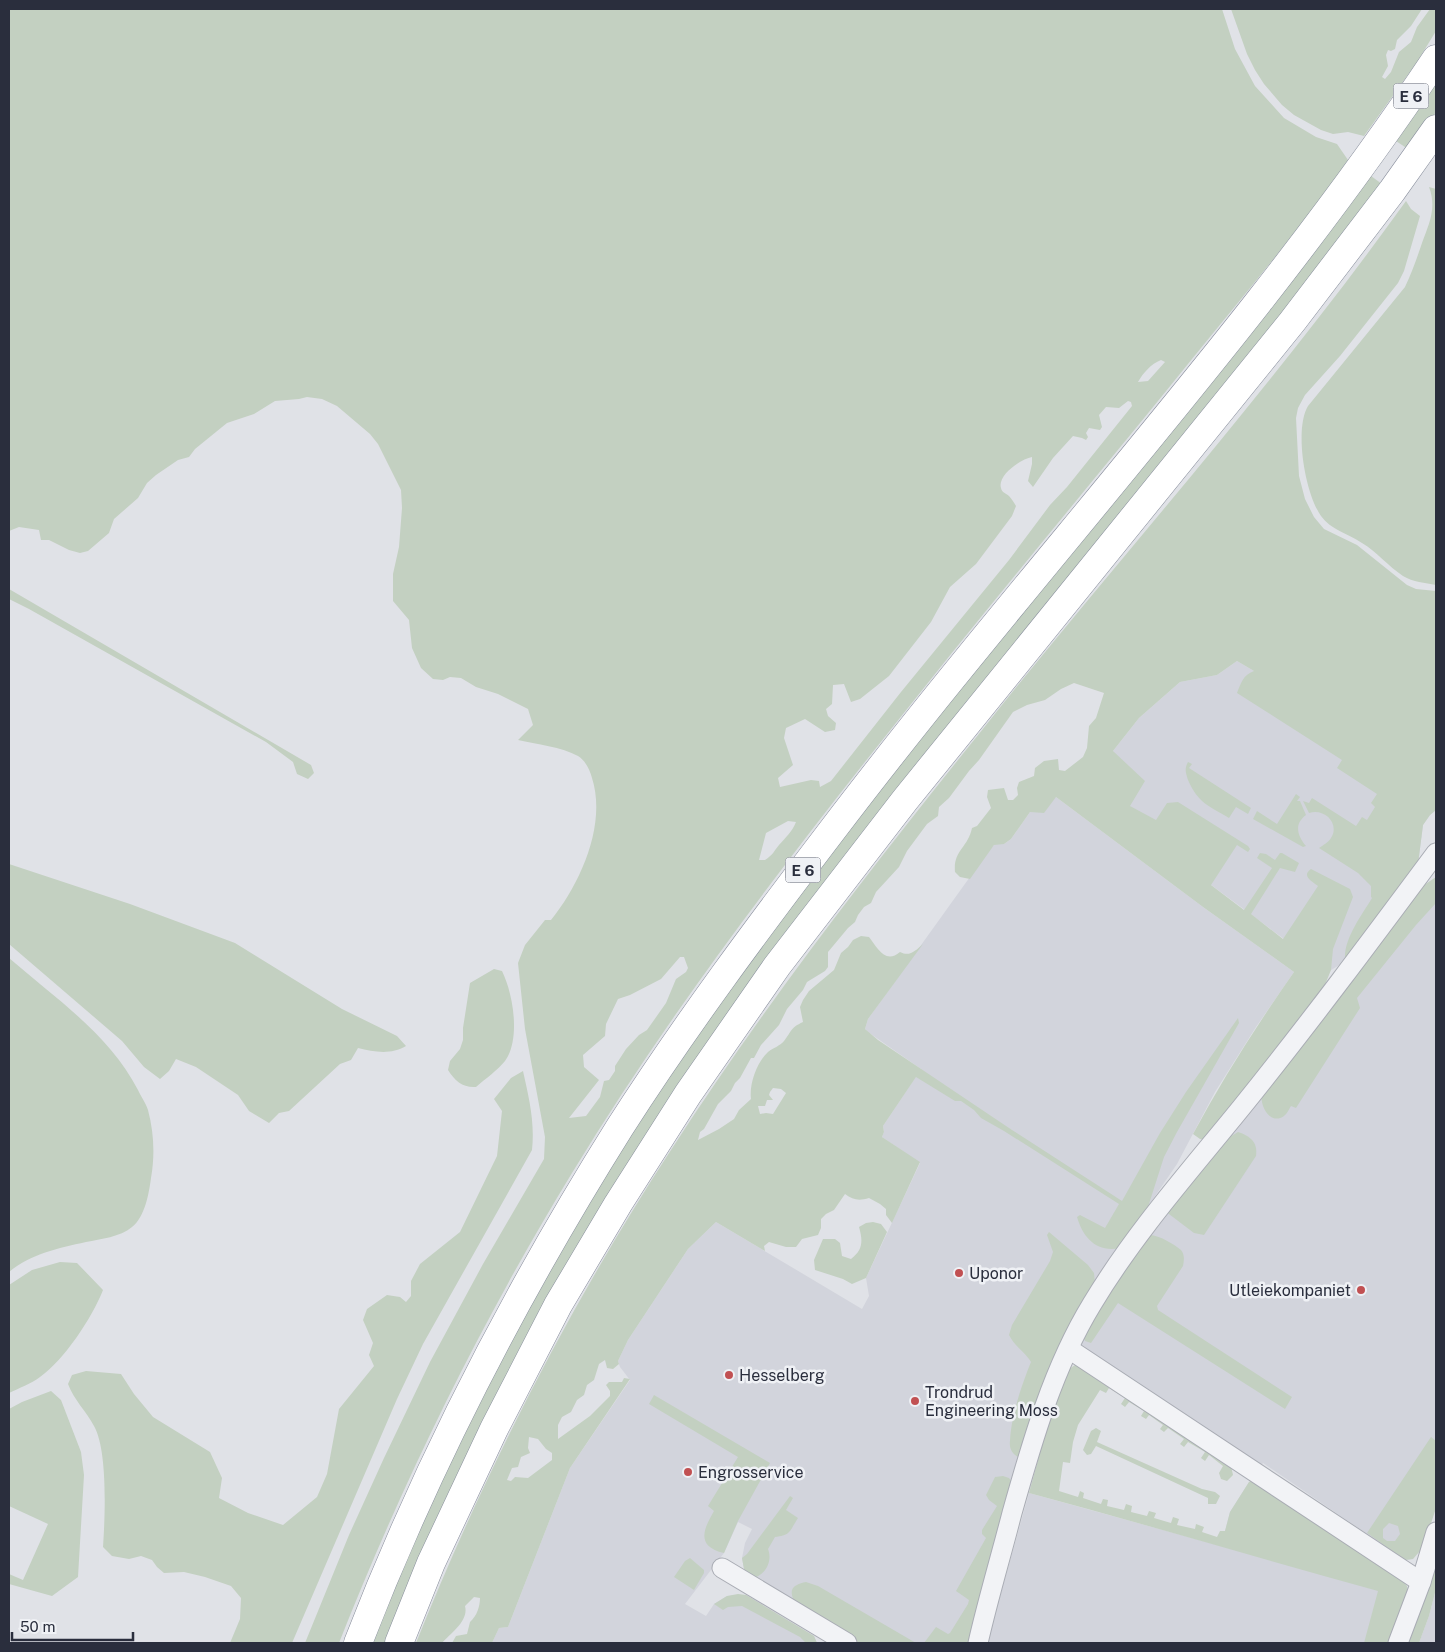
<svg xmlns="http://www.w3.org/2000/svg" width="1445" height="1652" viewBox="0 0 1445 1652" font-family="'Public Sans',sans-serif">
<style>
.built{fill:#d2d4dc}
.green{fill:#c3d0c1;fill-rule:evenodd}
.lines{fill:none;stroke-linecap:round;stroke-linejoin:round}
.street-casing{stroke:#a9acb4;stroke-width:21}
.highway-casing{stroke:#888e9c;stroke-width:29}
.street{stroke:#f2f3f6;stroke-width:19}
.highway{stroke:#fff;stroke-width:28}
.poi-dot{fill:#c15052;stroke:#eff1f5;stroke-width:2}
.labels{text-anchor:middle;dominant-baseline:central;stroke-width:5;stroke-linejoin:round;paint-order:stroke}
.shield{fill:#eff1f5;stroke:#656874;stroke-width:1}
.shield-label{font-size:15px;font-weight:bold;fill:#2a2e3d}
.poi-label{font-size:16px;fill:#2a2e3d;stroke:#eff1f5;text-anchor:start}
</style>
<rect width="100%" height="100%" fill="#e0e2e7"/>
<g class="built">
<polygon points="1237,661 1254,671 1436,810 1430,815 1423,825 1418,864 1348,960 1331,970 1284,939 1149,839 1130,806 1113,751 1139,718 1180,682 1217,675"/>
<polygon points="1056,797 1203,907 1294,972 1256,1027 1215,1092 1177,1164 1095,1284 971,1643 862,1643 772,1592 744,1569 742,1558 745,1543 752,1529 738,1522 724,1553 685,1604 706,1616 714,1604 727,1596 746,1595 814,1636 817,1643 492,1643 499,1628 508,1627 570,1468 630,1380 620,1367 618,1361 628,1340 688,1249 716,1222 862,1309 869,1296 866,1278 920,1163 882,1137 884,1132 883,1126 921,1069 868,1032 865,1029 868,1019 990,849 995,844 1004,844 1011,839 1030,812"/>
<polygon points="1436,877 1436,1468 1413,1559 1405,1560 1263,1463 1259,1468 1080,1348 1084,1339 1146,1235"/>
<polygon points="1249,1482 1407,1586 1390,1643 987,1643 1029,1493 1221,1546 1230,1512"/>
<polygon points="1436,1589 1436,1643 1419,1643 1429,1616"/>
</g>
<g class="green">
<path d="M9,9H1222L1235,49L1255,86L1284,118L1316,137L1337,144L1348,160C1300,229 1245,294 1192,359C1112,458 1031,555 951,654C817,821 683,990 572,1173C481,1322 403,1481 339,1643H305L349,1535L384,1458L430,1362L483,1264L544,1159L545,1137L525,1029L518,963L525,945L545,920H551C580,884 607,825 592,778C590,770 585,760 578,756C562,747 536,744 518,740L533,725L528,709L498,694L476,687L461,678L450,677L443,680L433,679L421,668L412,648L409,620L393,601V574L399,547L402,508L401,490L378,444L370,434L337,406L322,399L307,397L299,399L275,401L254,414L227,423L195,449L189,457L178,460L156,475L147,483L138,498L114,519L109,533L88,551L80,553L69,550L49,540H41L39,530L19,527L9,531ZM1161,360L1165,362L1148,381L1138,382C1143,373 1151,364 1161,360ZM1128,401L1131,402L1132,406L1067,487L1050,505L1009,560L901,692L831,781L820,787L819,781L811,780L780,787L778,778L793,765L784,738L786,728L805,719L825,732L835,730L836,723L828,716L826,709L832,704L833,685L844,684L851,702L860,699L889,676L931,622L950,587L976,564L1012,516L1016,506C1014,503 1012,499 1009,496C1006,493 1002,493 1001,488C997,475 1021,459 1032,457V464L1028,481L1033,487L1053,458L1073,436L1082,438L1086,440L1088,437L1086,433L1089,428L1100,430L1102,427L1099,415L1106,407L1119,408ZM788,821L796,822C792,832 786,837 779,845C773,852 774,854 765,860H759L766,833ZM680,957H684L688,968L686,972L676,979L666,1003L647,1030L639,1035L626,1049L615,1066V1071L609,1080L604,1081L600,1097L586,1116L569,1118L599,1080L584,1067L583,1055L605,1036L606,1024L618,999L630,995L661,979Z"/>
<polygon points="1231,9 1422,9 1411,26 1397,40 1395,49 1391,51 1388,50 1386,55 1388,66 1382,77 1385,79 1391,72 1399,52 1411,42 1417,27 1430,9 1436,9 1436,31 1417,62 1364,136 1348,132 1333,134 1321,130 1294,115 1282,105 1264,84 1255,70 1247,54"/>
<polygon points="1436,83 1436,112 1408,149 1396,141"/>
<polygon points="1371,176 1382,184 1363,212 731,1013 387,1643 369,1643 438,1481 574,1223 666,1077 859,814"/>
<path d="M1429,187L1436,189V585C1425,583 1413,582 1403,576C1388,566 1377,552 1362,543C1347,533 1331,530 1321,516C1305,493 1294,429 1308,406L1405,287C1412,272 1417,258 1422,243C1429,224 1437,208 1429,187Z"/>
<path d="M1406,201L1411,209L1420,216L1404,271L1398,283L1340,356L1305,395L1298,408L1296,418L1299,476L1305,499L1314,517L1324,529L1357,545L1407,585L1416,589L1436,591V810L1430,815L1423,825L1418,864L1345,959C1344,938 1362,915 1372,898L1371,897V886L1358,873L1319,848C1323,845 1328,843 1331,838C1340,824 1325,808 1309,813L1303,801L1309,803L1312,798L1356,826L1362,817L1367,820L1375,807L1371,803L1377,794L1337,768L1342,760L1237,693C1241,683 1243,675 1254,671L1237,661L1217,675L1180,682L1139,718L1113,751L1145,781L1130,806L1156,820L1167,803L1178,802L1248,846L1250,849L1248,852L1237,845L1211,885L1244,910L1272,868L1257,858L1260,853L1266,854L1275,860L1280,853H1282L1299,863L1295,872L1280,868L1251,914L1283,939L1318,886C1312,881 1301,876 1311,869L1350,889L1353,897L1333,949L1331,970L1320,997L1206,1140L1200,1139L1193,1134C1223,1078 1257,1025 1294,972L1203,907L1056,797L1044,813L1030,812L1011,839L1004,844L994,845L970,879L960,877L955,872C953,850 968,848 972,828L977,826L991,808L987,797L988,790L1004,788L1008,800H1013L1018,795L1017,788L1019,782L1034,776L1035,768L1044,761L1058,759L1059,770L1065,771L1083,757L1087,748L1089,726L1096,718L1104,693L1074,683L1061,689L1045,700L1027,705L1013,712L979,760L969,771L949,798L939,807L938,816L927,824L907,851L899,867L876,892L871,903L864,907L858,915L855,922L848,928L828,952V967L825,971L807,982L803,990L787,1009L779,1025L761,1045L754,1058H751L740,1078L735,1083L731,1091L718,1104L704,1129L700,1132L698,1140L719,1129L734,1119L739,1110L751,1099C749,1084 757,1062 768,1052C773,1048 780,1046 784,1041C792,1031 790,1028 803,1022L800,1007L803,1000L809,991L834,970L841,953L848,947L853,940L861,936L869,937C877,947 885,965 900,952C910,957 915,951 923,944L868,1019L865,1029L878,1040L1012,1130L1122,1201L1160,1133L1186,1092L1238,1018L1239,1023L1235,1030L1177,1132L1164,1157L1148,1207L1120,1248C1097,1253 1083,1238 1077,1217L1080,1215L1105,1228L1119,1204L1004,1131L981,1118L974,1110L961,1101H955L916,1077L883,1126L884,1132L882,1137L920,1162L892,1223L886,1215V1209L880,1204L869,1198C859,1201 853,1200 845,1194L834,1210L826,1214L821,1219V1228L818,1235L802,1239L796,1247H786L769,1242L764,1246L765,1251L716,1222L688,1249L628,1340L618,1361L619,1364L613,1369L607,1368L605,1360L599,1364L594,1380L587,1385L584,1395L577,1400L571,1412L562,1417L558,1425V1439L590,1416L610,1396V1391L606,1385L609,1382H622L624,1378L630,1379L570,1468L508,1627L499,1628L492,1643H452L456,1636L467,1634L470,1622C477,1616 480,1606 480,1598L474,1597L465,1606C469,1621 451,1633 442,1643H416C485,1471 570,1305 671,1150C762,1009 865,876 970,745C985,727 999,708 1014,690C1146,528 1284,371 1406,201ZM773,1088L781,1089L786,1093L773,1114L766,1113L760,1114L758,1106H765L767,1100H773L769,1095L770,1092ZM529,1437L538,1439L546,1449L552,1453V1460L528,1478L515,1477L511,1481L507,1480L512,1468L518,1467L521,1457L530,1453L528,1448Z"/>
<polygon points="9,589 311,765 314,773 308,779 297,774 293,762 266,742 29,609 9,599"/>
<path d="M1188,762L1192,764L1189,768L1251,808L1248,814L1236,807L1229,818C1209,806 1198,803 1188,780C1186,773 1184,769 1188,762Z"/>
<path d="M1296,794L1300,797L1297,801H1300L1306,815C1294,824 1297,835 1306,846L1303,847L1253,819L1257,811L1277,824Z"/>
<path d="M9,864L130,904L235,943L342,1009L397,1036L406,1046C391,1055 374,1052 358,1048L351,1060L340,1064L289,1111L279,1113L269,1123L249,1111L238,1095L196,1067L176,1059L169,1071L160,1079L144,1067L122,1041L9,944Z"/>
<path d="M1436,877V903L1416,925L1357,998L1360,1008L1296,1108L1291,1106C1289,1109 1287,1114 1284,1116C1270,1126 1259,1105 1262,1093L1421,887Z"/>
<path d="M9,958C55,998 109,1034 138,1090C141,1097 146,1103 148,1110C154,1133 155,1155 151,1178C149,1193 145,1217 132,1227C120,1237 101,1239 86,1242C58,1248 31,1254 9,1272Z"/>
<path d="M494,969L502,971C513,993 521,1039 505,1061C498,1070 485,1079 476,1087C463,1088 455,1081 448,1070L450,1061L460,1049L463,1040V1028L470,983Z"/>
<path d="M523,1071C529,1098 535,1122 532,1150L423,1344L397,1399L292,1643H230L240,1619L241,1598L231,1586L205,1577L184,1572L164,1573L157,1567L152,1560L141,1556L129,1559L112,1556L103,1547C105,1517 108,1451 94,1426C86,1411 74,1400 68,1384L72,1375L86,1371L121,1374L134,1394L153,1417L210,1452L222,1478L219,1498L248,1513L283,1525L317,1497L327,1474L339,1409L374,1366L369,1355L373,1343L363,1320L367,1309L387,1295L400,1297L406,1302L411,1296V1281L420,1264L460,1232L497,1156L502,1111L494,1099L511,1078Z"/>
<path d="M1238,1132C1250,1136 1258,1142 1256,1156L1204,1235L1194,1233L1165,1211L1223,1141Z"/>
<path d="M873,1222L881,1224L887,1232L866,1278L852,1284L843,1279L815,1270L814,1260L823,1239H835L840,1243L842,1256L851,1259C863,1250 863,1241 859,1227L866,1223Z"/>
<path d="M1049,1232L1088,1265L1094,1273L1095,1284L1023,1457H1018C1012,1454 1009,1448 1010,1441C1011,1416 1022,1384 1031,1362C1024,1351 1015,1347 1009,1335L1012,1325L1050,1261L1053,1252L1047,1235Z"/>
<path d="M1151,1235C1160,1236 1174,1244 1181,1250C1185,1255 1184,1261 1183,1266L1157,1306L1158,1310L1292,1397L1285,1409L1118,1303L1091,1343L1085,1341L1084,1339L1093,1319L1147,1236Z"/>
<path d="M60,1262L77,1263L103,1290C92,1318 64,1360 40,1377C31,1384 19,1388 9,1393V1285L32,1270Z"/>
<path d="M1075,1365H1081L1231,1466L1233,1475L1227,1481L1221,1479L1219,1473L1223,1466L1209,1455L1205,1461L1201,1458L1205,1452L1188,1442L1184,1447L1180,1444L1184,1439L1168,1428L1164,1432L1160,1429L1163,1425L1149,1415L1146,1419L1141,1416L1144,1411L1129,1402L1125,1407L1121,1404L1125,1398L1109,1388L1106,1393L1100,1390L1078,1425L1073,1442L1070,1463L1063,1462L1059,1491L1078,1497L1080,1491L1084,1493L1083,1498L1101,1504L1103,1499L1108,1500L1107,1506L1124,1510L1126,1504L1132,1506L1131,1512L1147,1516L1149,1511L1156,1513L1154,1518L1171,1523L1173,1517L1179,1519L1177,1525L1195,1529L1196,1524L1204,1527L1202,1532L1217,1537L1220,1531H1225L1230,1512L1249,1482L1252,1480L1402,1580L1407,1586L1408,1591L1390,1643H1364L1378,1591C1261,1559 1145,1524 1029,1493L1042,1445L1063,1379L1069,1369Z"/>
<polygon points="51,1391 61,1400 81,1452 84,1475 78,1577 52,1596 9,1584 9,1574 23,1580 48,1524 9,1506 9,1409 22,1402"/>
<path d="M654,1395L770,1463L738,1521L724,1553C696,1546 703,1530 714,1511L708,1506L738,1457L649,1404Z"/>
<polygon points="1096,1428 1101,1431 1097,1442 1202,1489 1215,1492 1220,1496 1216,1504 1208,1504 1208,1498 1096,1446 1091,1454 1087,1455 1083,1450 1091,1431"/>
<path d="M1431,1437L1436,1441V1508L1424,1545L1420,1551L1413,1559L1405,1560L1367,1533ZM1389,1523L1398,1526L1400,1534L1395,1541H1387L1383,1538V1529Z"/>
<polygon points="1003,1476 1009,1478 1013,1484 971,1643 924,1643 936,1627 948,1634 950,1633 968,1604 969,1600 956,1591 986,1538 982,1534 982,1530 997,1506 989,1500 986,1495 995,1477"/>
<path d="M790,1496L793,1498L786,1510L798,1518C789,1532 791,1535 775,1537L768,1549C773,1562 765,1575 752,1579L744,1569L742,1558L747,1554Z"/>
<polygon points="1436,1555 1436,1589 1429,1616 1419,1643 1408,1643 1408,1641"/>
<polygon points="690,1558 704,1570 704,1573 694,1590 674,1577 685,1561"/>
<path d="M806,1582L818,1586L916,1643H862L855,1641L796,1604C788,1591 791,1585 806,1582Z"/>
<polygon points="738,1594 746,1595 814,1636 817,1643 806,1643 800,1637 742,1606 728,1607 723,1610 714,1604 727,1596"/>
</g>
<g class="lines">
<defs>
<g id="street">
<polyline points="1069,1349 1421,1582"/>
<polyline points="722,1568 847,1643"/>
<path d="M978,1643C988,1599 1001,1556 1012,1513C1032,1442 1053,1368 1092,1304C1134,1234 1189,1172 1241,1108C1308,1025 1372,939 1436,853"/>
<polyline points="1398,1643 1421,1582 1436,1532"/>
</g>
<g id="highway">
<path d="M358,1643C428,1462 517,1291 620,1127C686,1024 760,925 834,828C1031,569 1255,330 1436,59"/>
<polyline points="399,1643 431,1563 494,1429 558,1305 618,1204 688,1094 777,966 905,800 1292,322 1392,191 1436,129"/>
</g>
</defs>
<use href="#street" class="street-casing"/>
<use href="#highway" class="highway-casing"/>
<use href="#street" class="street"/>
<use href="#highway" class="highway"/>
</g>
<g class="poi-dot">
<circle cx="959" cy="1273" r="5"/>
<circle cx="1361" cy="1290" r="5"/>
<circle cx="729" cy="1375" r="5"/>
<circle cx="915" cy="1401" r="5"/>
<circle cx="688" cy="1472" r="5"/>
</g>
<g class="labels">
<g class="shield">
<rect x="1393.5" y="83.5" width="35" height="25" rx="4"/>
<rect x="785.5" y="857.5" width="35" height="25" rx="4"/>
</g>
<g class="shield-label">
<text x="1411" y="96">E 6</text>
<text x="803" y="870">E 6</text>
</g>
<g class="poi-label">
<text x="969" y="1273">Uponor</text>
<text x="1351" y="1290" text-anchor="end">Utleiekompaniet</text>
<text x="739" y="1375">Hesselberg</text>
<text x="925" y="1392">Trondrud<tspan x="925" dy="18">Engineering Moss</tspan></text>
<text x="698" y="1472">Engrosservice</text>
</g>
</g>
<rect width="1445" height="1652" fill="none" stroke="#2a2e3d" stroke-width="20"/>
<path d="M12 1632v8h121v-8" fill="none" stroke="#2a2e3d" stroke-width="2.5"/>
<text x="20" y="1632" font-size="15" fill="#2a2e3d" stroke="#eff1f5" stroke-width="4" paint-order="stroke">50 m</text>
</svg>
